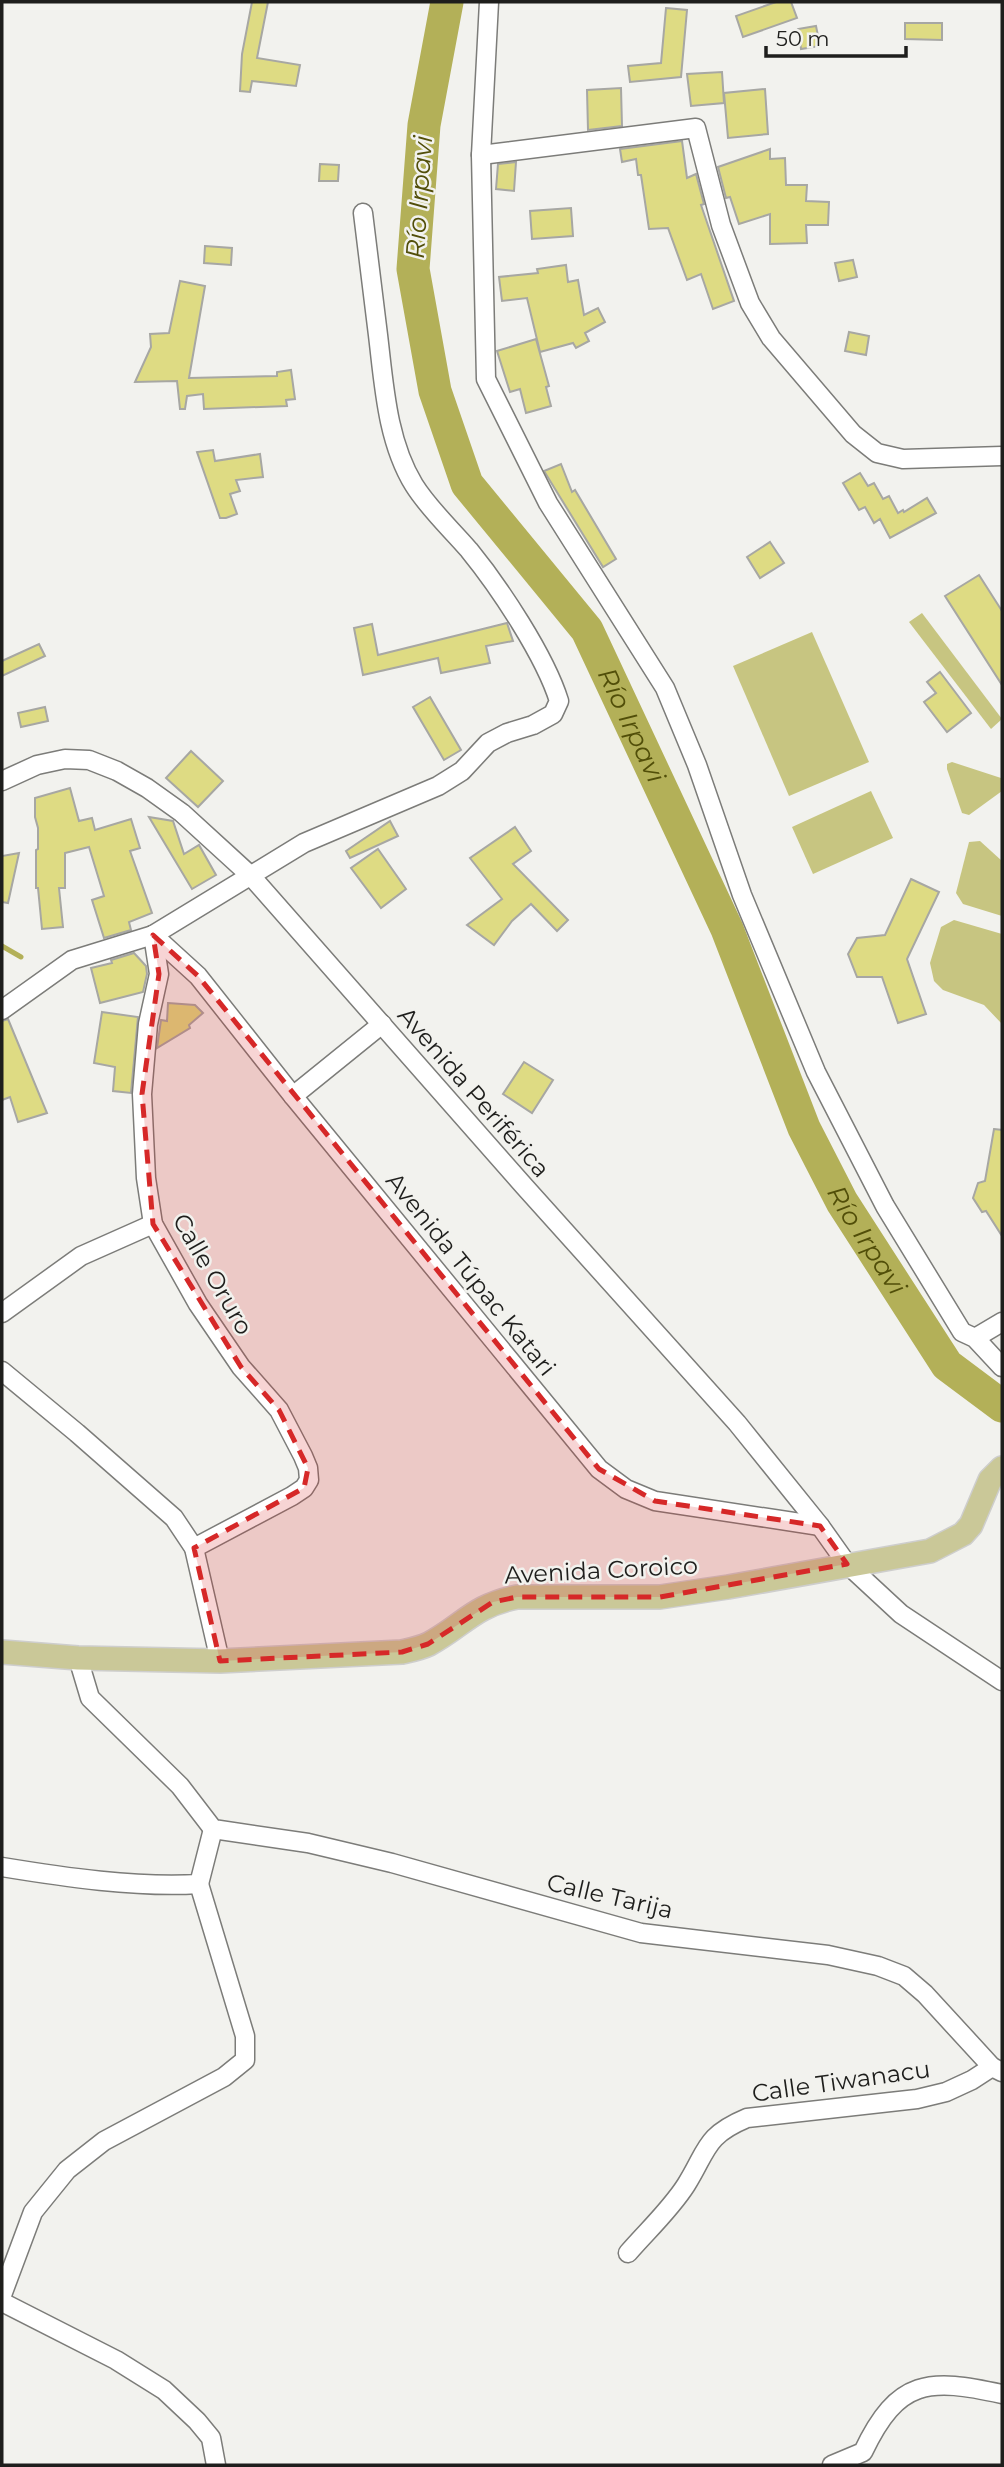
<svg xmlns="http://www.w3.org/2000/svg" width="1004" height="2467" viewBox="0 0 1004 2467" font-family="Montserrat,sans-serif">
<style>
.green{fill:#c7c581}
.lines{fill:none;stroke-linecap:round;stroke-linejoin:round}
.stream{stroke:#b3b058;stroke-width:5}
.river{stroke:#b3b058;stroke-width:33}
.building{fill:#dedb83;stroke:#a7a7a3;stroke-width:2}
.minor-casing{stroke:#7c7c79;stroke-width:21}
.major-casing{stroke:#cececd;stroke-width:26}
.minor{stroke:#fff;stroke-width:18}
.major{stroke:#cac898;stroke-width:23}
.marked{fill:#d62828;fill-opacity:0.2;stroke:#d62828;stroke-width:5;stroke-dasharray:14 9;stroke-linejoin:round}
.labels{text-anchor:middle;dominant-baseline:central;stroke-width:5;stroke-linejoin:round;paint-order:stroke}
.street-label{font-size:24px;fill:#1e1e1c;stroke:#f2f2ee}
.water-label{font-size:26px;font-style:italic;fill:#514e09;stroke:#f2f2ee}
</style>
<rect width="100%" height="100%" fill="#f2f2ee"/>
<g class="green">
<polygon points="922,613 1002,719 991,729 909,622"/>
<polygon points="812,632 869,762 789,796 733,666"/>
<polygon points="952,762 1001,778 1002,791 969,815 962,813 947,769 947,764"/>
<polygon points="871,791 893,838 813,874 792,827"/>
<polygon points="980,841 1002,861 1002,916 963,904 956,893 969,842"/>
<polygon points="954,920 1002,934 1002,1024 984,1005 943,990 934,981 930,963 941,927"/>
</g>
<g class="lines">
<polyline class="stream" points="2,946 21,957"/>
<path class="river" id="s1" d="M447,2L424,125L413,269L435,391L467,484L587,630L727,929L804,1128L842,1202L947,1365L1002,1406"/>
</g>
<g class="building">
<polygon points="252,2 268,2 257,58 300,65 296,86 252,81 250,92 240,91 242,54"/>
<polygon points="776,2 791,2 797,18 743,37 736,16"/>
<polygon points="666,8 687,10 681,77 630,82 628,66 661,63"/>
<polygon points="905,23 942,23 942,40 905,39"/>
<polygon points="816,26 820,46 801,49 798,29"/>
<polygon points="722,72 724,103 691,106 687,74"/>
<polygon points="621,88 622,126 588,130 587,90"/>
<polygon points="765,89 768,134 728,138 724,93"/>
<polygon points="682,141 687,178 696,174 704,204 701,205 734,301 713,309 701,274 687,280 668,228 649,229 641,175 638,175 636,159 622,162 620,149"/>
<polygon points="770,149 770,159 785,158 786,185 807,185 806,201 829,202 828,225 806,225 807,243 770,244 770,214 739,224 730,197 726,198 718,167"/>
<polygon points="516,162 514,191 496,189 498,164"/>
<polygon points="320,164 339,165 338,181 319,181"/>
<polygon points="571,208 573,236 532,239 530,211"/>
<polygon points="205,246 232,248 231,265 204,263"/>
<polygon points="853,260 857,277 839,281 835,263"/>
<polygon points="566,265 568,282 578,280 584,315 598,308 605,322 585,333 589,341 576,348 573,343 540,352 527,298 502,301 499,277 538,273 537,269"/>
<polygon points="180,281 205,286 189,378 277,376 277,372 291,370 295,399 286,400 287,406 204,409 203,394 187,396 185,409 180,409 177,381 135,382 151,347 150,334 169,333"/>
<polygon points="849,332 869,336 866,355 845,351"/>
<polygon points="536,339 549,386 546,387 551,406 526,413 520,389 510,392 497,351"/>
<polygon points="213,450 215,461 260,454 263,477 236,480 240,491 230,494 237,514 226,518 220,518 197,452"/>
<polygon points="561,464 572,492 575,490 616,559 603,567 544,471"/>
<polygon points="860,473 868,486 874,483 883,499 889,496 898,513 903,510 904,512 927,498 936,513 890,538 880,519 874,523 865,507 859,510 843,483"/>
<polygon points="770,542 784,563 760,578 747,557"/>
<polygon points="979,575 1002,611 1002,685 945,596"/>
<polygon points="507,623 513,641 486,646 490,663 441,673 438,658 363,675 354,628 372,624 378,655"/>
<polygon points="39,644 45,656 2,676 2,661"/>
<polygon points="940,672 971,713 947,732 924,702 936,693 927,682"/>
<polygon points="430,697 461,750 444,760 413,707"/>
<polygon points="45,707 48,721 21,727 18,713"/>
<polygon points="191,751 223,781 198,807 166,778"/>
<polygon points="70,788 79,821 92,818 95,830 131,819 140,848 130,851 152,913 129,922 131,930 104,938 92,900 104,896 89,847 65,853 65,888 59,888 63,927 42,929 38,888 36,888 36,850 38,849 38,828 35,817 35,798"/>
<polygon points="149,817 173,821 184,854 199,845 216,875 192,889"/>
<polygon points="390,821 398,836 350,858 346,851"/>
<polygon points="515,827 531,851 513,864 568,920 557,931 531,904 512,921 494,945 467,925 502,899 470,858"/>
<polygon points="378,849 406,889 381,908 351,868"/>
<polygon points="19,853 8,903 2,902 2,856"/>
<polygon points="911,879 939,892 907,959 926,1014 898,1023 882,977 857,977 848,954 857,938 885,935"/>
<polygon points="134,953 146,966 147,974 143,992 100,1003 91,968 112,963 111,960"/>
<polygon points="168,1003 195,1005 203,1013 189,1025 190,1028 157,1048 161,1020 167,1021"/>
<polygon points="102,1012 138,1017 131,1093 113,1091 115,1067 94,1063"/>
<polygon points="8,1019 47,1113 18,1122 10,1097 2,1100 2,1021"/>
<polygon points="524,1062 553,1080 532,1113 503,1094"/>
<polygon points="994,1129 1002,1130 1002,1236 986,1211 982,1212 973,1198 978,1183 985,1181"/>
</g>
<g class="lines">
<defs>
<g id="minor">
<polyline points="489,2 481,155 486,379 548,503 665,688 697,765 742,895 816,1072 885,1206 962,1332 975,1338 1002,1367"/>
<polyline points="481,155 696,128 721,225 750,303 771,338 853,434 877,453 903,459 1002,456"/>
<polyline points="2,781 37,765 65,759 89,760 117,771 147,788 182,813 251,876 524,1186 737,1423 820,1526 847,1564 901,1614 1002,1681"/>
<polyline points="153,935 198,976 293,1096 599,1469 626,1489 655,1501 820,1526"/>
<polyline points="153,935 159,974 148,1024 142,1094 146,1178 153,1224 198,1304 241,1367 279,1410 303,1456 308,1468 309,1480 304,1488 292,1496 194,1548"/>
<path d="M2,1010L72,960L153,935L304,843L438,786L462,771L488,743L507,733L533,725L553,714L559,701C545,656 500,588 469,550C451,529 429,509 414,485C387,441 384,385 378,335C373,295 368,254 363,213"/>
<polyline points="293,1096 382,1024"/>
<polyline points="2,1313 81,1256 153,1224"/>
<polyline points="975,1338 1002,1322"/>
<polyline points="2,1371 77,1433 174,1518 194,1548 220,1661"/>
<polyline points="78,1658 90,1698 180,1786 213,1829 308,1843 392,1863 641,1933 828,1955 878,1966 904,1976 925,1994 992,2067 1002,2072"/>
<path d="M2,1867C63,1877 137,1888 199,1884L213,1829"/>
<path d="M628,2253C647,2231 670,2210 686,2185C708,2150 704,2136 747,2118L917,2099L946,2092L972,2080L992,2067"/>
<polyline points="2,2295 33,2212 67,2170 104,2141 224,2077 245,2060 245,2036 199,1884"/>
<polyline points="2,2302 116,2360 164,2390 197,2421 211,2438 216,2465"/>
<path d="M832,2465L863,2452C898,2378 929,2378 1002,2394"/>
</g>
<path id="major" d="M2,1652L78,1658L220,1661L402,1652C411,1650 421,1648 429,1644C464,1625 473,1606 517,1597H660L728,1587L930,1551L963,1534L971,1525L990,1480L1002,1468"/>
</defs>
<use href="#minor" class="minor-casing"/>
<use href="#major" class="major-casing"/>
<use href="#minor" class="minor"/>
<use href="#major" class="major"/>
</g>
<path class="marked" d="M153,935L198,976L599,1469L655,1501L820,1526L847,1564L660,1597H517L493,1602L428,1644L402,1652L220,1661L194,1548L304,1488L308,1468L279,1410L241,1367L153,1224L142,1094L159,974Z"/>
<g class="labels">
<g class="street-label">
<text transform="translate(474 1092) rotate(49)">Avenida Periférica</text>
<text transform="translate(213 1274) rotate(60)">Calle Oruro</text>
<text transform="translate(471 1274) rotate(51)">Avenida Túpac Katari</text>
<text transform="translate(601 1570) rotate(-3)">Avenida Coroico</text>
<text transform="translate(610 1896) rotate(13)">Calle Tarija</text>
<text transform="translate(841 2081) rotate(-8)">Calle Tiwanacu</text>
</g>
<g class="water-label">
<text transform="translate(419 197) rotate(-86)">Río Irpavi</text>
<text stroke="none"><textPath href="#s1" startOffset="786">Río Irpavi</textPath></text>
<text stroke="none"><textPath href="#s1" startOffset="1353">Río Irpavi</textPath></text>
</g>
</g>
<rect width="1004" height="2467" fill="none" stroke="#1e1e1c" stroke-width="7"/>
<path d="M766 46v10h140v-10" fill="none" stroke="#1e1e1c" stroke-width="3.5"/>
<text x="776" y="46" font-size="21" fill="#1e1e1c" stroke="#f2f2ee" stroke-width="5" paint-order="stroke">50 m</text>
</svg>
